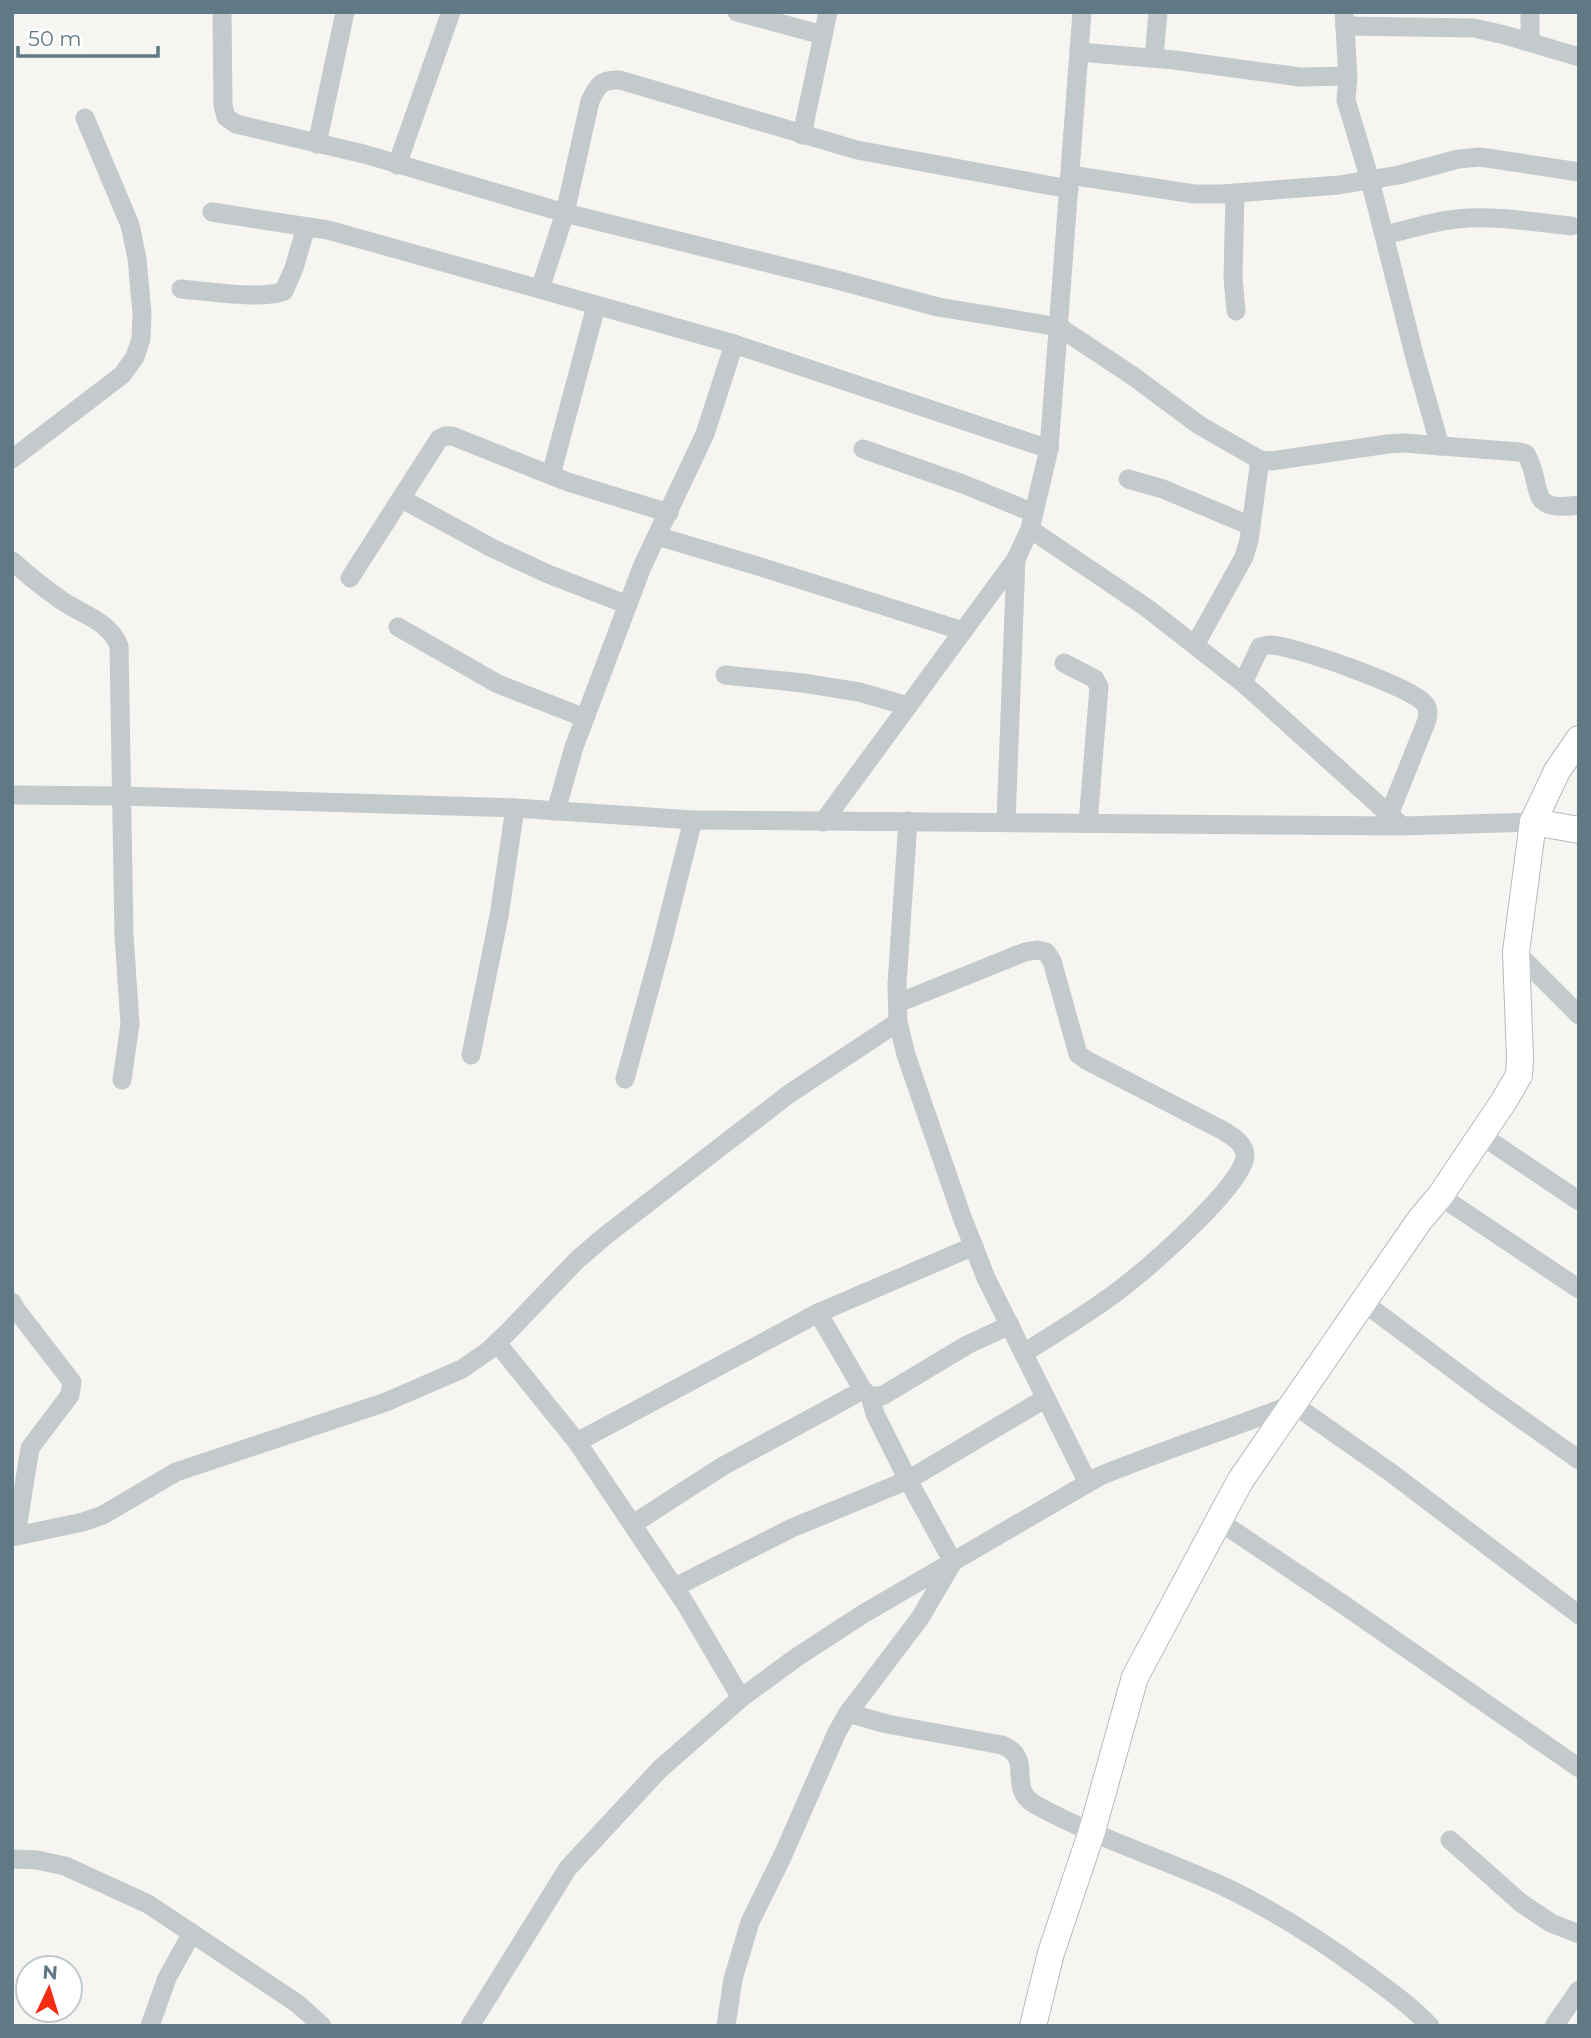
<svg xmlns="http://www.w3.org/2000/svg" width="1591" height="2038" viewBox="0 0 1591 2038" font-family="Montserrat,sans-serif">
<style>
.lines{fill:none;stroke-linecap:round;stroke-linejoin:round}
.secondary-casing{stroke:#b4bbbe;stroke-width:28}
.street{stroke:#c4c9cb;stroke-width:19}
.secondary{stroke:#fff;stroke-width:26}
</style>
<rect width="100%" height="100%" fill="#f6f5f1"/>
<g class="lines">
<defs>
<g id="secondary">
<polyline points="1533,822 1579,830"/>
<polyline points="1033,2026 1051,1953 1092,1831 1135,1677 1240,1481 1419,1221 1440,1196 1504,1101 1519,1075 1520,1057 1516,952 1533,822 1557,771 1579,739"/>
</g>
</defs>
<use href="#secondary" class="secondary-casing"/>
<g class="street">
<path d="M222,12L223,105L226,117L236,124L364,154L565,213L837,280L938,307L1059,327L1133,376L1199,425L1260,460L1271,461L1388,444L1404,443L1519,452L1526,454C1545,487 1524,513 1579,505"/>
<polyline points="737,12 823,35"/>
<polyline points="1344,12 1348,76 1346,100 1370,180 1415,358 1440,446"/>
<polyline points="1530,12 1530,42"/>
<polyline points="1345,26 1474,28 1505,35 1579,57"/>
<polyline points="1079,52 1174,60 1300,77 1348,76"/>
<polyline points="1154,58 1158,12"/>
<polyline points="802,135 828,12"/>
<polyline points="317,144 345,12"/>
<polyline points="397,165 451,12"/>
<polyline points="1070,175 1194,194 1222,194 1339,185 1399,175 1458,159 1480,157 1579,172"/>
<polyline points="1235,193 1233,278 1236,311"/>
<polyline points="212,212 328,230 504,279 734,344 1049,449"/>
<path d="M1384,235C1408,230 1433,221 1457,219C1495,215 1533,222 1571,226"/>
<path d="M181,289C206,291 264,300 284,291L294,268L306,227"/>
<path d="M540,289L565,213L590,101C598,85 601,79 620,80L857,150L1069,189"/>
<polyline points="863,449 963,484 1034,513"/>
<polyline points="12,459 122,375 135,357 141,339 142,314 137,258 130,225 85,118"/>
<polyline points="551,475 596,306"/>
<polyline points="1128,479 1163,489 1251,526"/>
<polyline points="402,499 492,548 548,574 628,605"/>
<polyline points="1030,529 1147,608 1243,683 1402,826"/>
<polyline points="657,536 761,567 963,631"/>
<path d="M12,561C28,575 46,590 64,602C84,615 110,622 119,646L124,935L130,1024L122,1080"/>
<polyline points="350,578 439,439 445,436 452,436 568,482 669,513"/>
<polyline points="398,627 498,684 585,718"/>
<polyline points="1195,645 1244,557 1249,540 1260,460"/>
<polyline points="1064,663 1095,679 1099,687 1088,823"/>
<polyline points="725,675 803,683 859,692 908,706"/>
<path d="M1243,683L1260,647C1264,646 1267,645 1271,645C1295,646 1412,687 1425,704C1429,709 1428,714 1427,720L1389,815"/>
<polyline points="12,795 121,796 515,808 693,820 1402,826 1533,822"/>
<polyline points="556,811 574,747 642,567 705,434 734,344"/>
<polyline points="908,821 897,984 898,1022 906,1055 962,1217 986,1278 1088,1483"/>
<polyline points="823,822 1016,559 1030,529 1049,449 1082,12"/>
<polyline points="1006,822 1016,559"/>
<polyline points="1516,952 1579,1015"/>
<path d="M898,1003L1025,952L1037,950L1046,952L1052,961L1078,1054L1086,1060L1224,1131C1233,1137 1244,1143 1245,1155C1246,1183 1151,1265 1127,1284C1095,1310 1058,1331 1024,1353"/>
<polyline points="471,1055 499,916 515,808"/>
<polyline points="625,1079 660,951 693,820"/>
<polyline points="1481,1135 1579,1201"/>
<polyline points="1440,1196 1579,1289"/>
<polyline points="12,1302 15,1308 72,1382 70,1395 30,1448 16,1535"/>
<polyline points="1363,1302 1486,1394 1579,1460"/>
<polyline points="818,1313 863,1390 870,1396 882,1396 967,1345 1010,1325"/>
<polyline points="497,1343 577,1442 685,1603 741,1698"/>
<polyline points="577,1442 818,1313 974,1246"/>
<polyline points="1219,1521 1344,1605 1579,1768"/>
<polyline points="633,1524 723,1466 863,1390"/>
<polyline points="12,1537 83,1522 103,1515 176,1472 386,1402 462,1369 488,1351 508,1332 577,1260 605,1236 789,1094 898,1022"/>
<polyline points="675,1587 792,1528 908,1480 1046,1398"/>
<path d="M848,1713L887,1724L1002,1745C1036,1759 1005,1788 1036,1805C1096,1838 1164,1859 1227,1888C1275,1911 1320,1940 1364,1972C1387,1989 1410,2005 1430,2026"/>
<polyline points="1450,1840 1521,1903 1551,1923 1579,1934"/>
<polyline points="12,1859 37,1860 65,1866 148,1904 298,2004 322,2026"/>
<polyline points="150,2026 167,1978 192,1933"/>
<path d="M470,2026L568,1868L660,1769L741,1698L797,1657L863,1614L1100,1476C1164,1450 1229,1429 1293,1404L1390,1472L1579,1615"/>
<polyline points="726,2026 733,1979 750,1922 783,1855 837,1732 848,1713 920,1618 953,1562 908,1480 875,1414 870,1396"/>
<polyline points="1554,2026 1579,1990"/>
</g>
<use href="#secondary" class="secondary"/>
</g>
<rect width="1591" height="2038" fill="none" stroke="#617985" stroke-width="28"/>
<g transform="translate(49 1989) rotate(4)"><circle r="33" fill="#ffffff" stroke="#c0c9ce" stroke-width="2"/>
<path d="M0-5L12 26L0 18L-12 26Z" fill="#f52c11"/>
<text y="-10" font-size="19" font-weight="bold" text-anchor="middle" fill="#617985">N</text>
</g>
<path d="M18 46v10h140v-10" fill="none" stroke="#617985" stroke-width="3.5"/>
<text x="28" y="46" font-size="21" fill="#617985" stroke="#ffffff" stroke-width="5" paint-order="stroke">50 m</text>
</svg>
